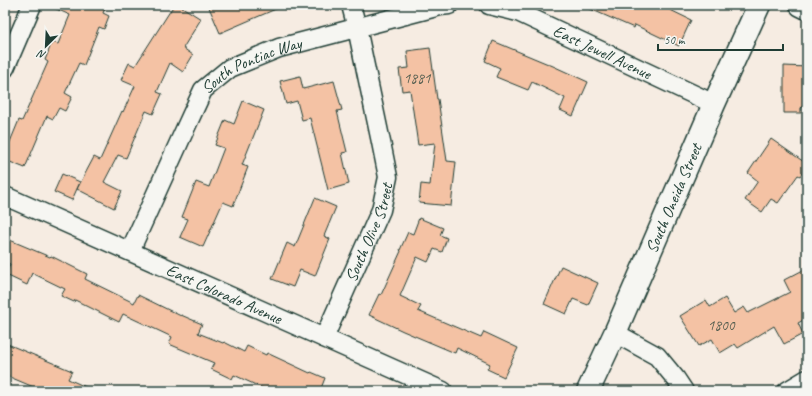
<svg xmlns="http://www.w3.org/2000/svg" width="812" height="396" viewBox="0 0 812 396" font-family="Caveat,sans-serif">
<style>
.building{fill:#f4c2a4;stroke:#1f3d34}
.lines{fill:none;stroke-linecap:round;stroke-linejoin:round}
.street-casing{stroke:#1f3d34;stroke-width:21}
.secondary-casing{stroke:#1f3d34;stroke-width:25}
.street{stroke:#f6f6f2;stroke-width:18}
.secondary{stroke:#f6f6f2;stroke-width:22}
.labels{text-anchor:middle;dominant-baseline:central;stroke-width:4;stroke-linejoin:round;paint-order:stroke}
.number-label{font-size:15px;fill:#545e50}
.street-label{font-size:17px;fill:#1f3d34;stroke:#f6f6f2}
</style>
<rect width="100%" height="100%" fill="#f6ece2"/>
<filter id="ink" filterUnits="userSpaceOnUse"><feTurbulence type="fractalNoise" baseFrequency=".025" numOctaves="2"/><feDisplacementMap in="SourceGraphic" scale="8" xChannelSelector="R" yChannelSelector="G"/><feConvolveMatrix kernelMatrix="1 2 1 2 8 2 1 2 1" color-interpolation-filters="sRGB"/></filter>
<g filter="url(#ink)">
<g class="building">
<polygon points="47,5 106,5 103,13 109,16 104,29 99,27 84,65 79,63 65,93 72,97 65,111 59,108 53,119 47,116 25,168 5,160 5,154 19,120 22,121 48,62 45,60 52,42 58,44 70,15"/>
<polygon points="174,5 179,5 201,19 183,48 193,55 183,72 170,63 157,92 162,94 153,114 146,111 126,158 118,155 104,182 122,191 114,208 77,189 94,157 100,160 122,111 123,112 135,86 121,80 129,63 135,66"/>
<polygon points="208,5 285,5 220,33"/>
<polygon points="581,5 660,5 691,20 679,46 635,25 634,28"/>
<polygon points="493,41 553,66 588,82 573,116 560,110 565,98 532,82 528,90 496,77 500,68 485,61"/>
<polygon points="430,48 437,99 438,99 447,161 456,162 451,206 419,203 421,184 430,185 435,143 418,145 410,90 402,91 399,69 409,68 407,51"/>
<polygon points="784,66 807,67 807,107 801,107 801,113 784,113"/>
<polygon points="300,76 303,89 334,81 342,110 337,111 347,152 342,153 349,184 328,190 310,118 302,120 297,101 286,104 280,81"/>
<polygon points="243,101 264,110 242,165 248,167 233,206 223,202 203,247 180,237 188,219 182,217 196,182 209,187 224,148 215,145 225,120 234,124"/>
<polygon points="771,139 807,164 807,166 800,176 798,175 778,203 771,199 762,212 745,200 758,181 748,173"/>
<polygon points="62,174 80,182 72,200 54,192"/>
<polygon points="315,198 336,207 324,236 330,239 315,276 300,270 293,287 272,279 287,243 295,247"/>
<polygon points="419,218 443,228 440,235 447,238 442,252 434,249 428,262 417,257 400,296 421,306 418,311 481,338 484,332 518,348 504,377 487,369 490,364 457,348 455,353 403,331 369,315 379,294 381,295 401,251 400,250 408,232 413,234"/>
<polygon points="5,238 50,257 51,256 87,274 85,279 134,303 138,295 181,316 181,315 202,324 198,333 223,343 224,342 244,352 247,346 266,355 267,353 310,373 311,372 325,378 320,391 269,391 234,375 232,379 211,369 214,363 169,344 172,337 123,314 119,322 75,300 74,302 61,296 65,289 32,273 27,285 6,275 10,264 5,262"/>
<polygon points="561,266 598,283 588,305 573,299 566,314 544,304"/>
<polygon points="807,268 807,318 798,323 803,334 784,344 774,326 738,348 735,344 720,353 712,339 699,346 680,316 706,300 710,307 725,298 734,313 744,307 748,313 790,292 784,280"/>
<polygon points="5,343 72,371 68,379 95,391 43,391 5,375"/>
</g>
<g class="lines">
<defs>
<g id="street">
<path id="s1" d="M489,5L518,12L714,104"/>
<polyline points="5,68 32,5"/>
<path id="s2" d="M5,196L443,391"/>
<path id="s3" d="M130,251L186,127L203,90L230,68L279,48L440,6L449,5"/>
<polyline points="615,333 657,356 676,379 684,391"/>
<path id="s4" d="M324,338L381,210L388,177L381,142L357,28L351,5"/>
<polyline points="787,391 807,379"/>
</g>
<g id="secondary">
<polyline points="801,5 807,8"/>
<path id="s5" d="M588,391L615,333L714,104L759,5"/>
</g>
</defs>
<use href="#street" class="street-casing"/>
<use href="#secondary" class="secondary-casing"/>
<use href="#street" class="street"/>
<use href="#secondary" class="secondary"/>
</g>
</g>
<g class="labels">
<g class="number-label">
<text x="417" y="78">1881</text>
<text x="721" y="325">1800</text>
</g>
<g class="street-label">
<text stroke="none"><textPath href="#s1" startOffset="123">East Jewell Avenue</textPath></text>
<text stroke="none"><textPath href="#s3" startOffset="232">South Pontiac Way</textPath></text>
<text stroke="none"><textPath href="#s5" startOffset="211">South Oneida Street</textPath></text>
<text stroke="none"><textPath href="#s4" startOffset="115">South Olive Street</textPath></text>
<text stroke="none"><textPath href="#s2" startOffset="240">East Colorado Avenue</textPath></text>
</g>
</g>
<rect width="812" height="396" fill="none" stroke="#f6f6f2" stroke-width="20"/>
<rect x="10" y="10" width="792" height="376" fill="none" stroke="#1f3d34" stroke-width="1.5" filter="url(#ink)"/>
<g transform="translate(46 46) rotate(204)" stroke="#f6f6f2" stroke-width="3" paint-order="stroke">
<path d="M0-3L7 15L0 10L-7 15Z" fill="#1f3d34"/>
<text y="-6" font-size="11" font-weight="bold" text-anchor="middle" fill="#1f3d34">N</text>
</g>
<path d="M658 44v6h125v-6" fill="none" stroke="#1f3d34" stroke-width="2"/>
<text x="664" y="44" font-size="12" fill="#1f3d34" stroke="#f6f6f2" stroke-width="3" paint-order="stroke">50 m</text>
</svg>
